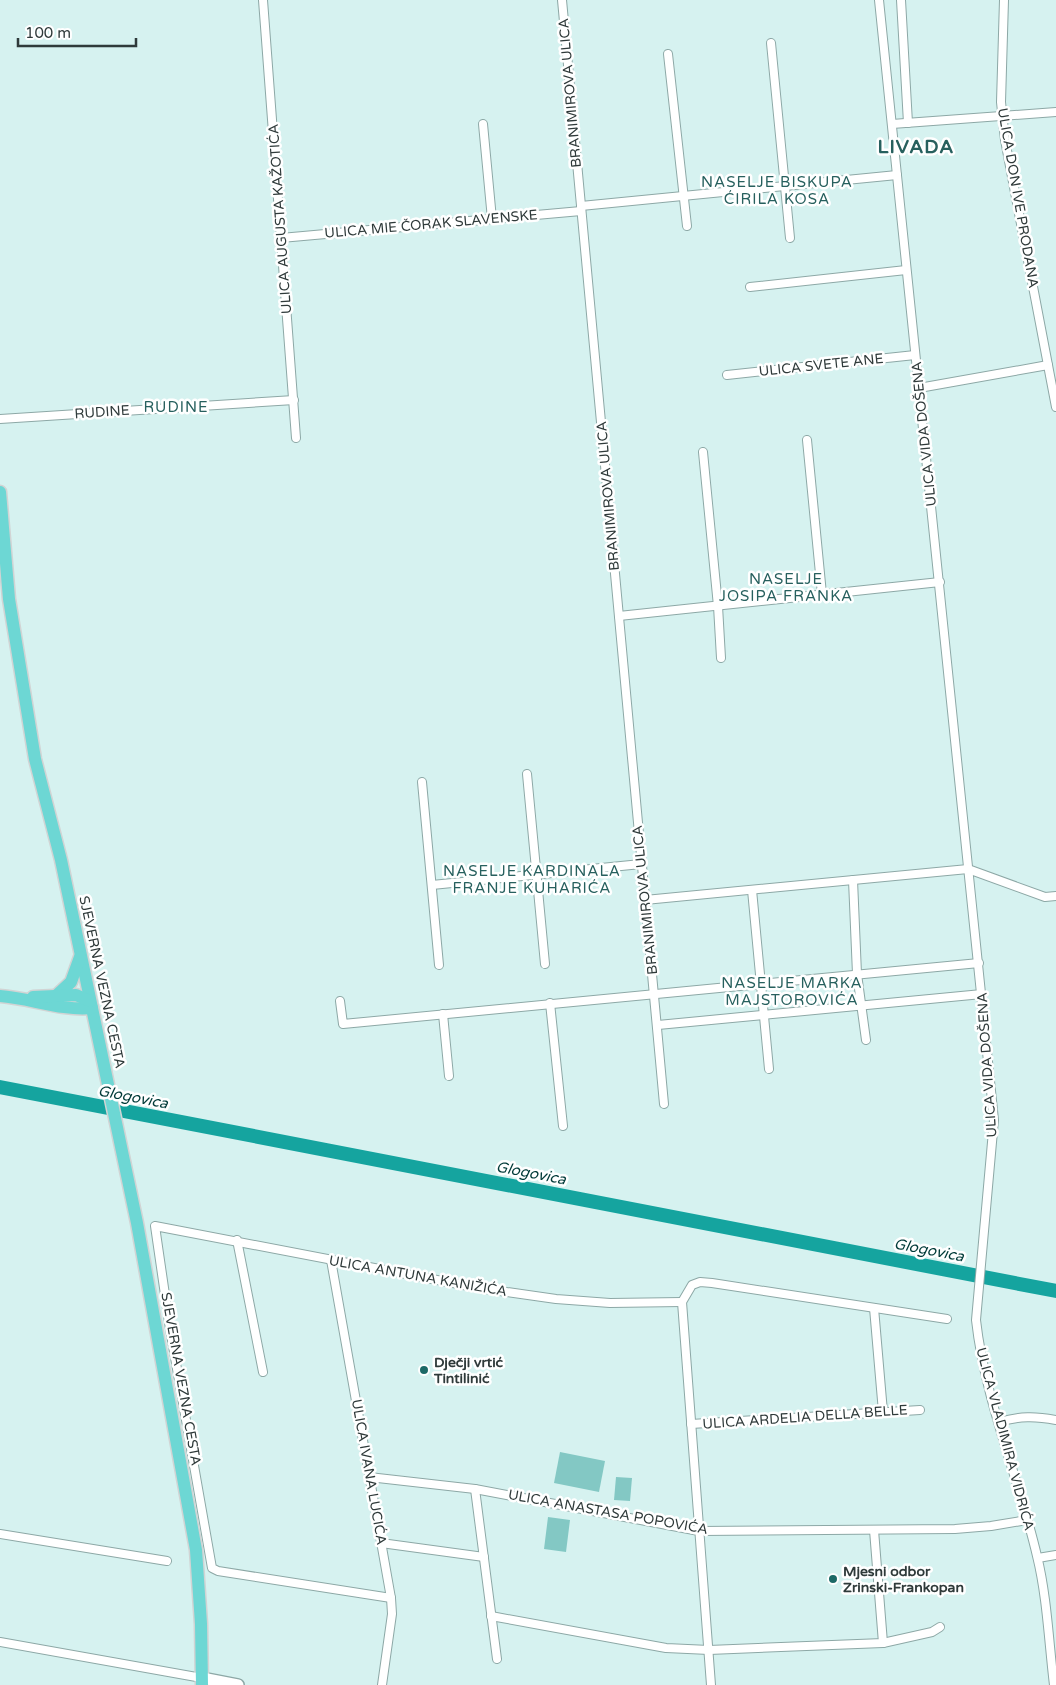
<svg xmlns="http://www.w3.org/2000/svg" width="1056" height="1685" viewBox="0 0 1056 1685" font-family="'Varela Round',sans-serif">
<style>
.green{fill:#83c8c4}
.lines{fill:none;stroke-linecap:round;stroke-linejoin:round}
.river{stroke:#15a49f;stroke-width:14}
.minor-casing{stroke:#8da8a6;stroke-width:10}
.secondary-casing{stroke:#8da8a6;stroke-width:14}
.primary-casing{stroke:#d1d4d4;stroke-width:15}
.minor{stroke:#fff;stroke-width:8}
.secondary{stroke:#fff;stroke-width:11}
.primary{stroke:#6dd7d4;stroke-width:12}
.poi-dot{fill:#1c6966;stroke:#fff;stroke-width:2}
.labels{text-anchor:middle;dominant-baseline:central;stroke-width:5;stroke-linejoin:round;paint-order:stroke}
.street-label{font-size:14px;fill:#2f3a3a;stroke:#fff}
.poi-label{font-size:14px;font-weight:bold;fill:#2f3a3a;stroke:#fff;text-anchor:start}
.neighbourhood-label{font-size:15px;letter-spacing:1px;fill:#27605e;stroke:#fff}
.water-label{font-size:15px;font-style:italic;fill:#003a38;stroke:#fff}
.district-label{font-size:19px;font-weight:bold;letter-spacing:1px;fill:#27605e;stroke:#fff}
</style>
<rect width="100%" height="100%" fill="#d6f2f0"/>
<g class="green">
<polygon points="560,1452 605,1461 599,1492 554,1483"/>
<polygon points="616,1477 632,1478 630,1501 614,1500"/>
<polygon points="548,1517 570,1520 566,1552 544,1549"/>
</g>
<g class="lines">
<polyline class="river" points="0,1087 1056,1291"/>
<defs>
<g id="minor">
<polyline points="263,0 296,438"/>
<polyline points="562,0 664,1104"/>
<path d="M879,0L994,1120L976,1320C985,1401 1019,1478 1037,1556C1047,1596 1049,1644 1054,1685"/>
<polyline points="901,0 908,123"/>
<polyline points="1004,0 1001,102 1005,140 1056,407"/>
<polyline points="771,43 790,238"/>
<polyline points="668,54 687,226"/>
<polyline points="483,124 492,219"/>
<polyline points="892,124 1056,112"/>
<polyline points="581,206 897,175"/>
<polyline points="281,238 581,211"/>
<polyline points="750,287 906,270"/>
<polyline points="727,375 915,355"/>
<polyline points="919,388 1048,365"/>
<polyline points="0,419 294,400"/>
<polyline points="807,440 822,594"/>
<polyline points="703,452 718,606 721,658"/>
<polyline points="619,616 940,582"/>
<polyline points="527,774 545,964"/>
<polyline points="422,782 439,965"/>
<polyline points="853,880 857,974 866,1040"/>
<polyline points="432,885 641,864"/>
<polyline points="752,890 769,1069"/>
<polyline points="645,900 968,869 1045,897 1056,896"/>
<polyline points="340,1001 343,1024 979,963"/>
<polyline points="550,1003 563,1126"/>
<polyline points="443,1014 449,1076"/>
<polyline points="658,1025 982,994"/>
<polyline points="237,1240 263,1372"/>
<polyline points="331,1260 391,1598 392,1614 382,1685"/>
<polyline points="874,1308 883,1412"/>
<path d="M999,1422C1020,1416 1035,1416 1056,1420"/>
<polyline points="691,1424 920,1410"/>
<polyline points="369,1477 475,1489 699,1531 955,1529 991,1526 1027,1520"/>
<polyline points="475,1489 497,1659"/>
<polyline points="874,1530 883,1643"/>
<polyline points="0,1534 167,1561"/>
<polyline points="381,1543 484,1557"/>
<polyline points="1038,1558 1056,1555"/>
<polyline points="391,1598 218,1571 212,1568 170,1329 155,1226 479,1288 556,1299 610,1303 682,1302"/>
<polyline points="491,1616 666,1648 709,1650 883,1643 932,1632 940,1627"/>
<polyline points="0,1642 202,1678"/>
<polyline points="711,1685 682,1302 692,1285 700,1282 712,1283 947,1319"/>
</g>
<polyline id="secondary" points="202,1678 238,1685"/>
<g id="primary">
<polyline points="0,492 9,599 35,759 61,860 137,1223 196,1550 201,1624 202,1685"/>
<polyline points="57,995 71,982 80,957"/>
<path d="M0,996C30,998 61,1011 92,1008"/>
<polyline points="33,997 76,995 90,1001"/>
</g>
</defs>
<use href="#minor" class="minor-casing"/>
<use href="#secondary" class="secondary-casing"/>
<use href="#primary" class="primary-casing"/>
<use href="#minor" class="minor"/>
<use href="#secondary" class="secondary"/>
<use href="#primary" class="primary"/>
</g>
<g class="poi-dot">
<circle cx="424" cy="1370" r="5"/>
<circle cx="833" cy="1579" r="5"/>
</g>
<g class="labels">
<g class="street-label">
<text transform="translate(570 93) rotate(-95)">BRANIMIROVA ULICA</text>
<text transform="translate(1018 198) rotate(80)">ULICA DON IVE PRODANA</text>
<text transform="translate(280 219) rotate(-94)">ULICA AUGUSTA KAŽOTIĆA</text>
<text transform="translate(431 224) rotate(-5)">ULICA MIE ČORAK SLAVENSKE</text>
<text transform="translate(821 365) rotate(-6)">ULICA SVETE ANE</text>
<text transform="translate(102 412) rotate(-4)">RUDINE</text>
<text transform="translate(924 434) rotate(-96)">ULICA VIDA DOŠENA</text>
<text transform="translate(608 496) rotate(-95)">BRANIMIROVA ULICA</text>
<text transform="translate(645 900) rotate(-96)">BRANIMIROVA ULICA</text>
<text transform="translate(102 982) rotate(78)">SJEVERNA VEZNA CESTA</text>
<text transform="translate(987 1065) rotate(-94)">ULICA VIDA DOŠENA</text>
<text transform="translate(418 1276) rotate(10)">ULICA ANTUNA KANIŽIĆA</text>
<text transform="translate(181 1379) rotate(80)">SJEVERNA VEZNA CESTA</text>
<text transform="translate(805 1417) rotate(-4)">ULICA ARDELIA DELLA BELLE</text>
<text transform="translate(1005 1439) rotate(75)">ULICA VLADIMIRA VIDRIĆA</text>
<text transform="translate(369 1472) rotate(80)">ULICA IVANA LUCIĆA</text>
<text transform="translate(608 1512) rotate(10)">ULICA ANASTASA POPOVIĆA</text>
</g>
<g class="poi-label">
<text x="434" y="1362">Dječji vrtić<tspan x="434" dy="16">Tintilinić</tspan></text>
<text x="843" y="1571">Mjesni odbor<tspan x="843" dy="16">Zrinski-Frankopan</tspan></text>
</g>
<g class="neighbourhood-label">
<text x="777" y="182">NASELJE BISKUPA<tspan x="777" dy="17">ĆIRILA KOSA</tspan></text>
<text x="176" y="407">RUDINE</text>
<text x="786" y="579">NASELJE<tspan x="786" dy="17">JOSIPA FRANKA</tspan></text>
<text x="532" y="871">NASELJE KARDINALA<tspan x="532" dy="17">FRANJE KUHARIĆA</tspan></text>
<text x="792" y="983">NASELJE MARKA<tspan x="792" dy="17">MAJSTOROVIĆA</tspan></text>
</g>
<g class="water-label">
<text transform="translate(133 1097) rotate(11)">Glogovica</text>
<text transform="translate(531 1173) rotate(11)">Glogovica</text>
<text transform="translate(929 1250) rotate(11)">Glogovica</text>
</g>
<g class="district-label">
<text x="916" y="147">LIVADA</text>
</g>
</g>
<path d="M18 38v8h118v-8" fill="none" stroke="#2f3a3a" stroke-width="2.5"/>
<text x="25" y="38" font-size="15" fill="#2f3a3a" stroke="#ffffff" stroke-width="4" paint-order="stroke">100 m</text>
</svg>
